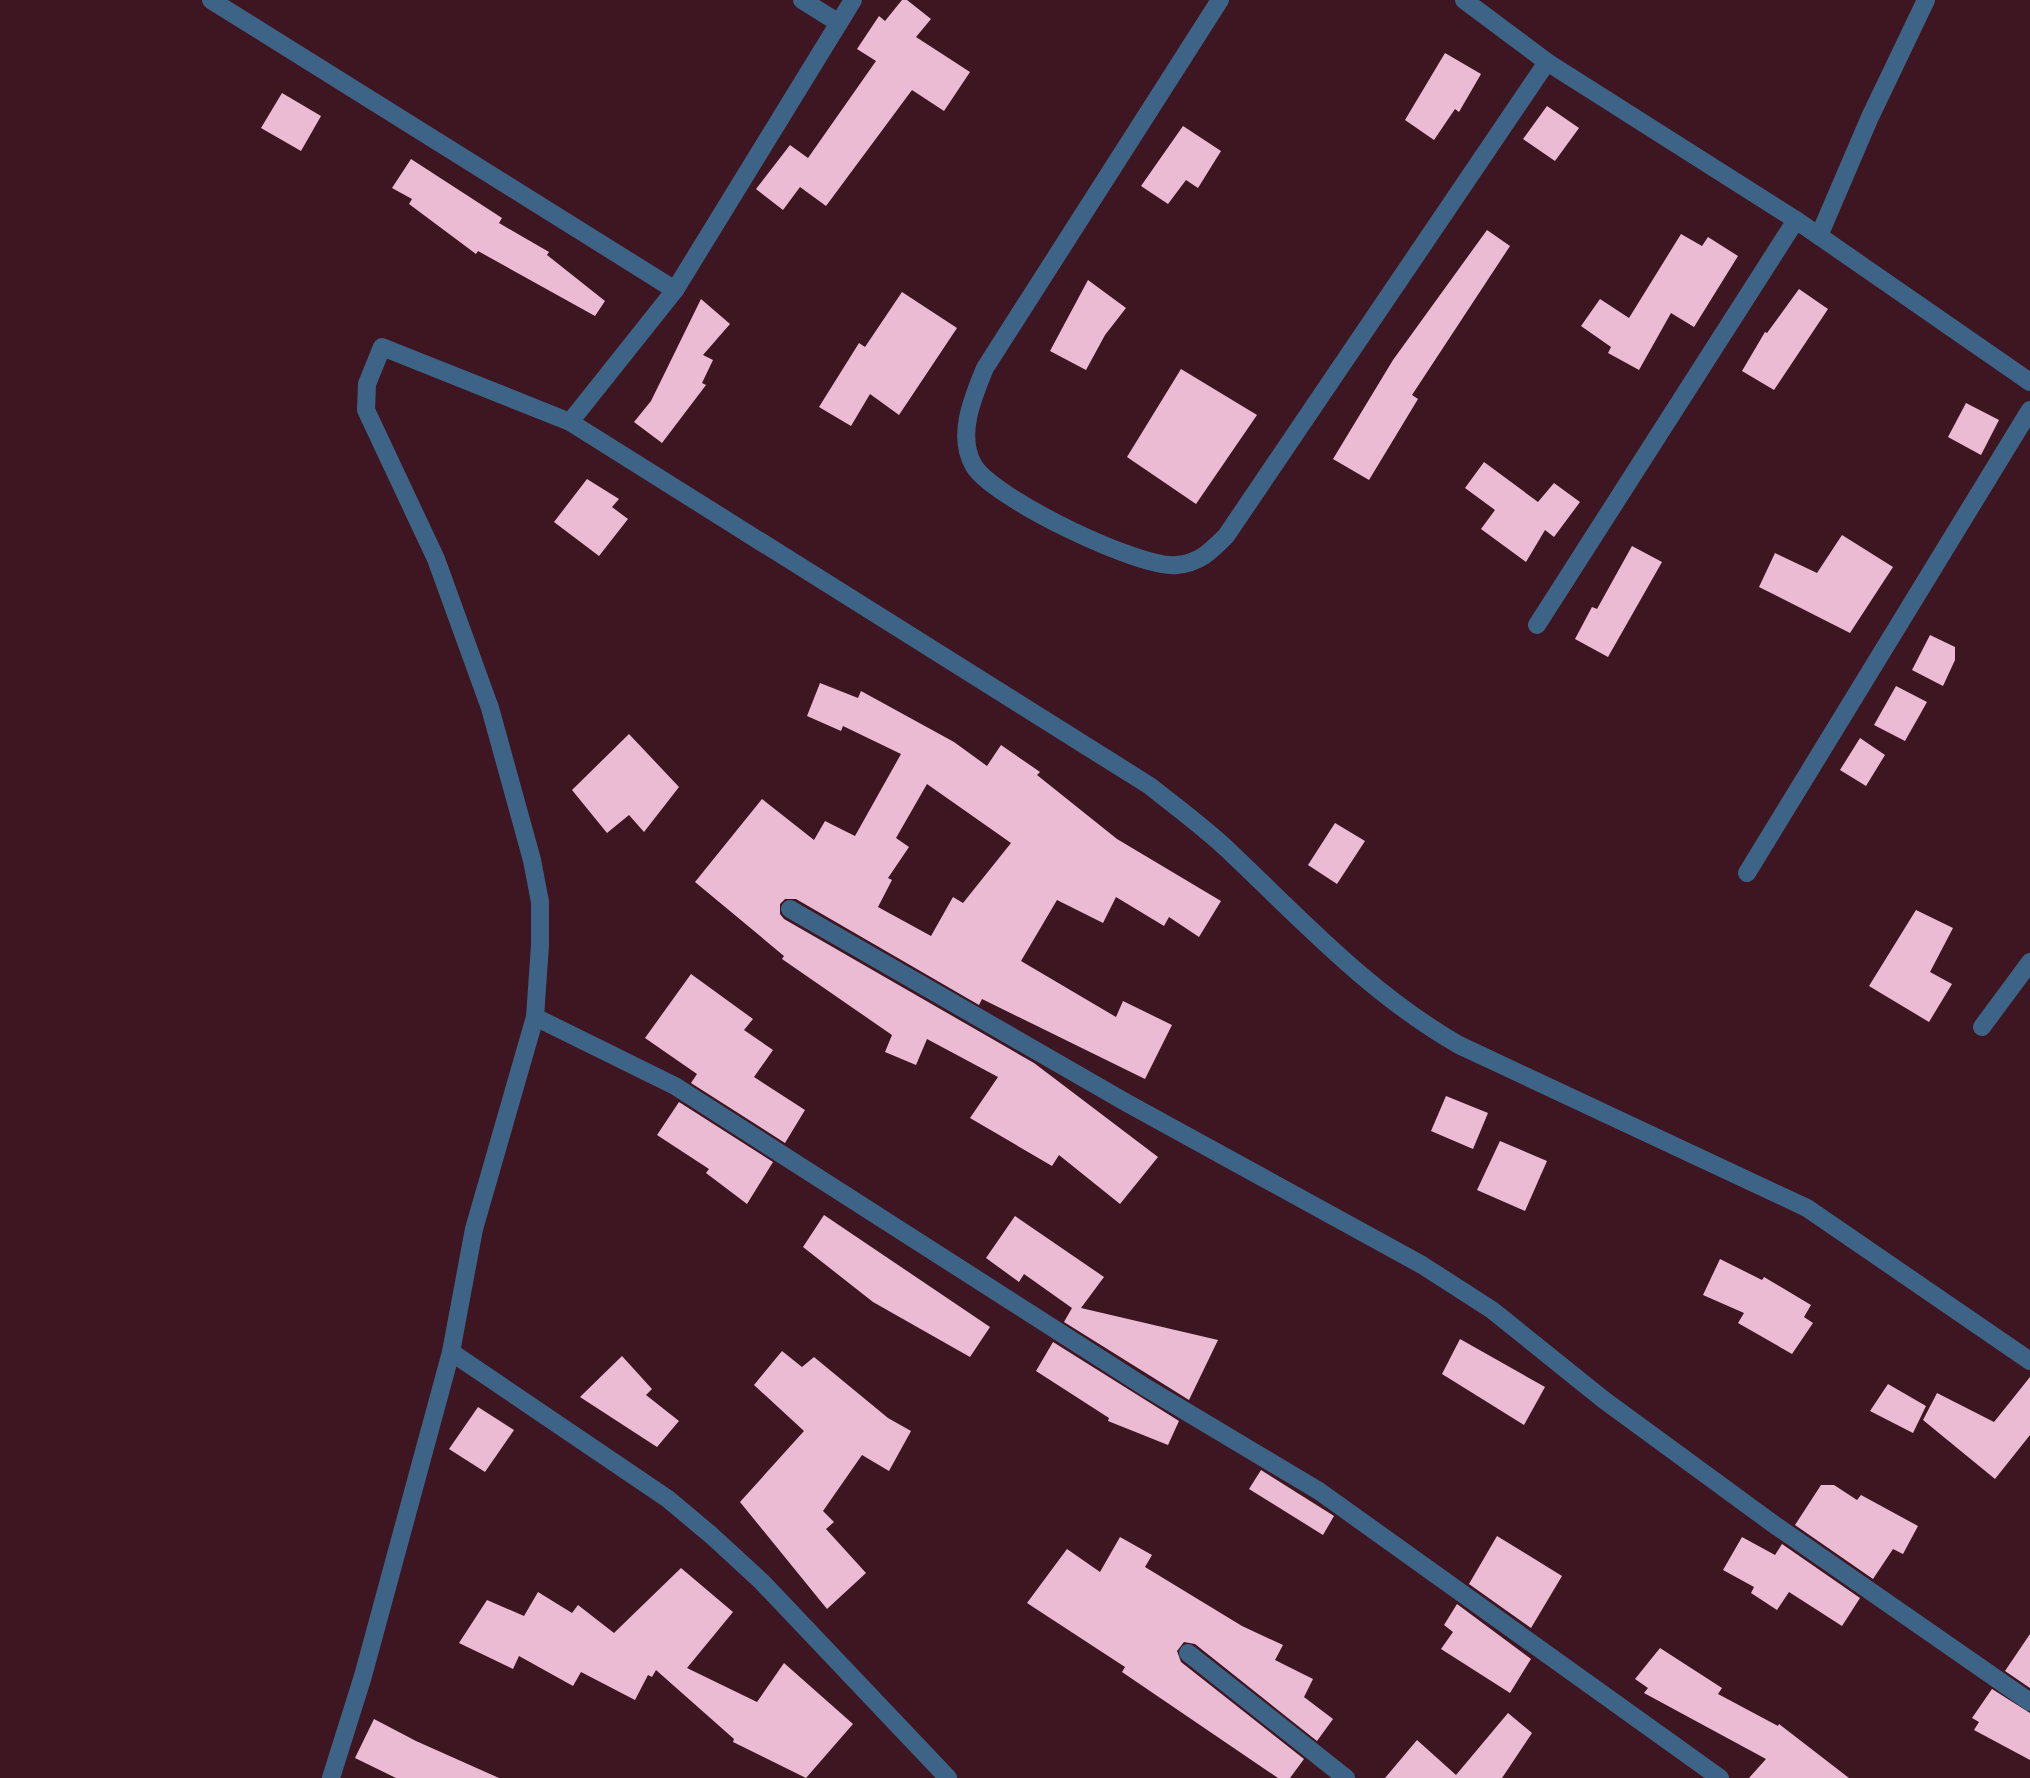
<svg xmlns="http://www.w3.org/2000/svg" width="2030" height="1778" viewBox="0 0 2030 1778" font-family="'DejaVu Sans',sans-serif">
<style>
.building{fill:#ebbbd4;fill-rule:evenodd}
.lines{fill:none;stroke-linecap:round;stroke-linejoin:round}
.minor{stroke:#3d6486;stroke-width:18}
</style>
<rect width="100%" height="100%" fill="#3e1621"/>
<g class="building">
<polygon points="902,0 907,0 931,19 916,37 970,72 944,111 912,90 826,206 800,187 783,210 756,189 790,145 808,158 876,61 857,49 879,16 885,21"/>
<polygon points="1445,53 1481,74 1459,112 1455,109 1434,140 1405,120"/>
<polygon points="282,93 321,116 301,151 261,128"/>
<polygon points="1547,106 1579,128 1555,161 1523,139"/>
<polygon points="1183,126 1221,151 1198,188 1186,180 1168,204 1141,186"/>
<polygon points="411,159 502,218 499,223 549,252 547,255 605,301 595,316 478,251 476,254 409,204 412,199 392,188"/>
<polygon points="1487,230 1510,246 1412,395 1418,399 1369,480 1333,459 1393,360"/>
<polygon points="1681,234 1702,246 1708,237 1738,256 1694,327 1671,313 1639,370 1608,353 1611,347 1581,326 1600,299 1629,318"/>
<polygon points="1088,280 1126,308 1105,335 1086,370 1050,351"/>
<polygon points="1799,289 1828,309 1774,390 1742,371 1765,332 1767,333"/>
<polygon points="902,292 957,328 899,415 870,394 851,426 819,407 859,343 865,347"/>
<polygon points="701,299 730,324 703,355 713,360 702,383 706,385 662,443 634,422 651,401"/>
<polygon points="1181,369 1257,415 1196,504 1127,457"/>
<polygon points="1966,403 1999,420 1981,455 1948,437"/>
<polygon points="1484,462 1538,502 1554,483 1580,502 1554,537 1545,530 1526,562 1481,529 1495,510 1465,488"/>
<polygon points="587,479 619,499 612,507 628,519 599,556 554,522"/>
<polygon points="1842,535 1893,567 1850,633 1759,587 1775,553 1817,573"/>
<polygon points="1632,546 1662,562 1608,657 1575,639 1592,607 1597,609"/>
<polygon points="1930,635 1955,647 1955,660 1943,686 1912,670"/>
<path d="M820,683L858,698L861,691L954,742L987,766L1001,745L1040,772L1037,775L1117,839L1221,901L1199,937L1169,917L1164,926L1116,897L1103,923L1057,900L1021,961L1116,1017L1123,1001L1172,1025L1145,1079L982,999L979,1005L796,899H785L780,904V914L784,919L1034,1063L1158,1157L1120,1204L1059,1155L1052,1166L970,1118L998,1077L927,1039L916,1065L885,1052L892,1035L782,959L784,956L695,882L762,799L814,840L825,821L855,836L901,754L843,726L841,731L807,716ZM927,784L1011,843L963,903L953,897L931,936L878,907L892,880L888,878L909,847L896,838Z"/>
<polygon points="1896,686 1927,702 1905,741 1874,725"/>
<polygon points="629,734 679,787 644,832 629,815 607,833 572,790"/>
<polygon points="1860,738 1885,755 1866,786 1840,770"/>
<polygon points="1335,823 1365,841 1337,884 1308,865"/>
<polygon points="1916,910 1953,928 1930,972 1952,984 1929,1022 1869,986"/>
<polygon points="691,974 753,1019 744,1030 773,1050 754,1077 805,1110 785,1143 691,1083 697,1074 645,1038"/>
<polygon points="1446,1096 1488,1113 1473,1149 1431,1131"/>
<polygon points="679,1102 773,1162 747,1204 706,1173 709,1169 657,1135"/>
<polygon points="1500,1141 1547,1161 1525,1211 1477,1190"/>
<polygon points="824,1215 990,1327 970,1357 873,1302 803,1247"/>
<polygon points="1015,1216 1104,1277 1081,1308 1218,1340 1189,1400 1064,1322 1072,1308 1024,1274 1019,1282 986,1258"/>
<polygon points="1720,1259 1762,1280 1764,1277 1811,1305 1804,1317 1813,1323 1792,1354 1738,1323 1744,1313 1703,1295"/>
<polygon points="1460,1339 1545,1387 1524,1425 1442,1374"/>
<polygon points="1053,1342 1179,1421 1168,1445 1108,1421 1109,1418 1036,1371"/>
<polygon points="782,1351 802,1367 814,1357 888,1418 911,1431 889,1471 862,1455 823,1511 834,1522 826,1529 866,1573 827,1609 740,1502 804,1431 754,1385"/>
<polygon points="622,1356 652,1389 646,1395 679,1421 657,1447 580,1397"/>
<polygon points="2030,1377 2030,1435 1995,1479 1923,1420 1937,1393 1994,1422"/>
<polygon points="1888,1384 1926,1406 1913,1433 1870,1411"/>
<polygon points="478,1407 514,1430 485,1472 449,1449"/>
<polygon points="1261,1470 1334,1516 1323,1535 1249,1489"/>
<polygon points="1821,1485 1834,1485 1857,1500 1861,1495 1918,1526 1903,1554 1893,1549 1873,1579 1795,1525"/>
<polygon points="1497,1536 1562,1576 1531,1628 1469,1584"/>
<polygon points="1120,1537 1152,1555 1145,1567 1242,1626 1283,1645 1275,1660 1313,1679 1304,1697 1333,1719 1317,1741 1195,1644 1184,1642 1177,1651 1181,1662 1304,1759 1290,1778 1278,1778 1122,1672 1125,1667 1027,1603 1067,1549 1100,1572"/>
<polygon points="1742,1537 1775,1555 1782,1544 1860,1598 1842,1626 1789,1592 1777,1610 1751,1593 1754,1587 1723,1570"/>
<polygon points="681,1568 733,1612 687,1668 757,1702 784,1663 853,1724 806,1778 733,1742 734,1739 656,1670 652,1677 648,1675 635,1700 581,1672 573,1686 519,1656 513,1669 459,1643 487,1600 524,1616 538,1592 572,1613 578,1605 614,1633"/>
<polygon points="1457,1604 1531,1659 1510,1693 1441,1649 1453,1632 1444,1625"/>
<polygon points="2030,1634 2030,1688 2005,1671"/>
<polygon points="1660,1648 1722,1688 1718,1694 1778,1726 1779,1724 1849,1778 1749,1778 1766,1759 1644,1693 1648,1688 1635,1679"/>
<polygon points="1992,1689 2030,1713 2030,1760 1974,1730 1979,1722 1972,1718"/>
<polygon points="1508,1713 1532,1733 1502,1778 1385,1778 1417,1740 1456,1775"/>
<polygon points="374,1719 416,1741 499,1778 396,1778 355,1758"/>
</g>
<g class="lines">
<g class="minor">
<polyline points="211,0 675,290"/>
<polyline points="802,0 839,23"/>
<path d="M1220,0L985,368C973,397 956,436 974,466C993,498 1139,569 1177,565C1200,563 1211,551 1226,536L1547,62"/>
<polyline points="1464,0 1547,62 1796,220 2030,382"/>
<polyline points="1819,236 1870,117 1926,0"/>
<polyline points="570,422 675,290 853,0"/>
<polyline points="1537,625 1796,220"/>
<polyline points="1747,873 2030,410"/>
<polyline points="790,909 1127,1103 1422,1265 1492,1310 1604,1400 1772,1523 2030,1702"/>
<polyline points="535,1017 675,1086 1145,1387 1319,1491 1720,1778"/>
<polyline points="1982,1027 2030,962"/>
<polyline points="451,1352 668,1499 711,1535 762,1582 948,1778"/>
<polyline points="1188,1653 1346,1778"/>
<path d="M331,1778L363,1676L451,1352L474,1229L535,1017L540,945V902L532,860L490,708L436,559L366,410L367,384L382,347L570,422L1150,786C1176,807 1205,828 1229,851C1303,921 1370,994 1459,1045L1807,1208L2030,1361"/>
</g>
</g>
</svg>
